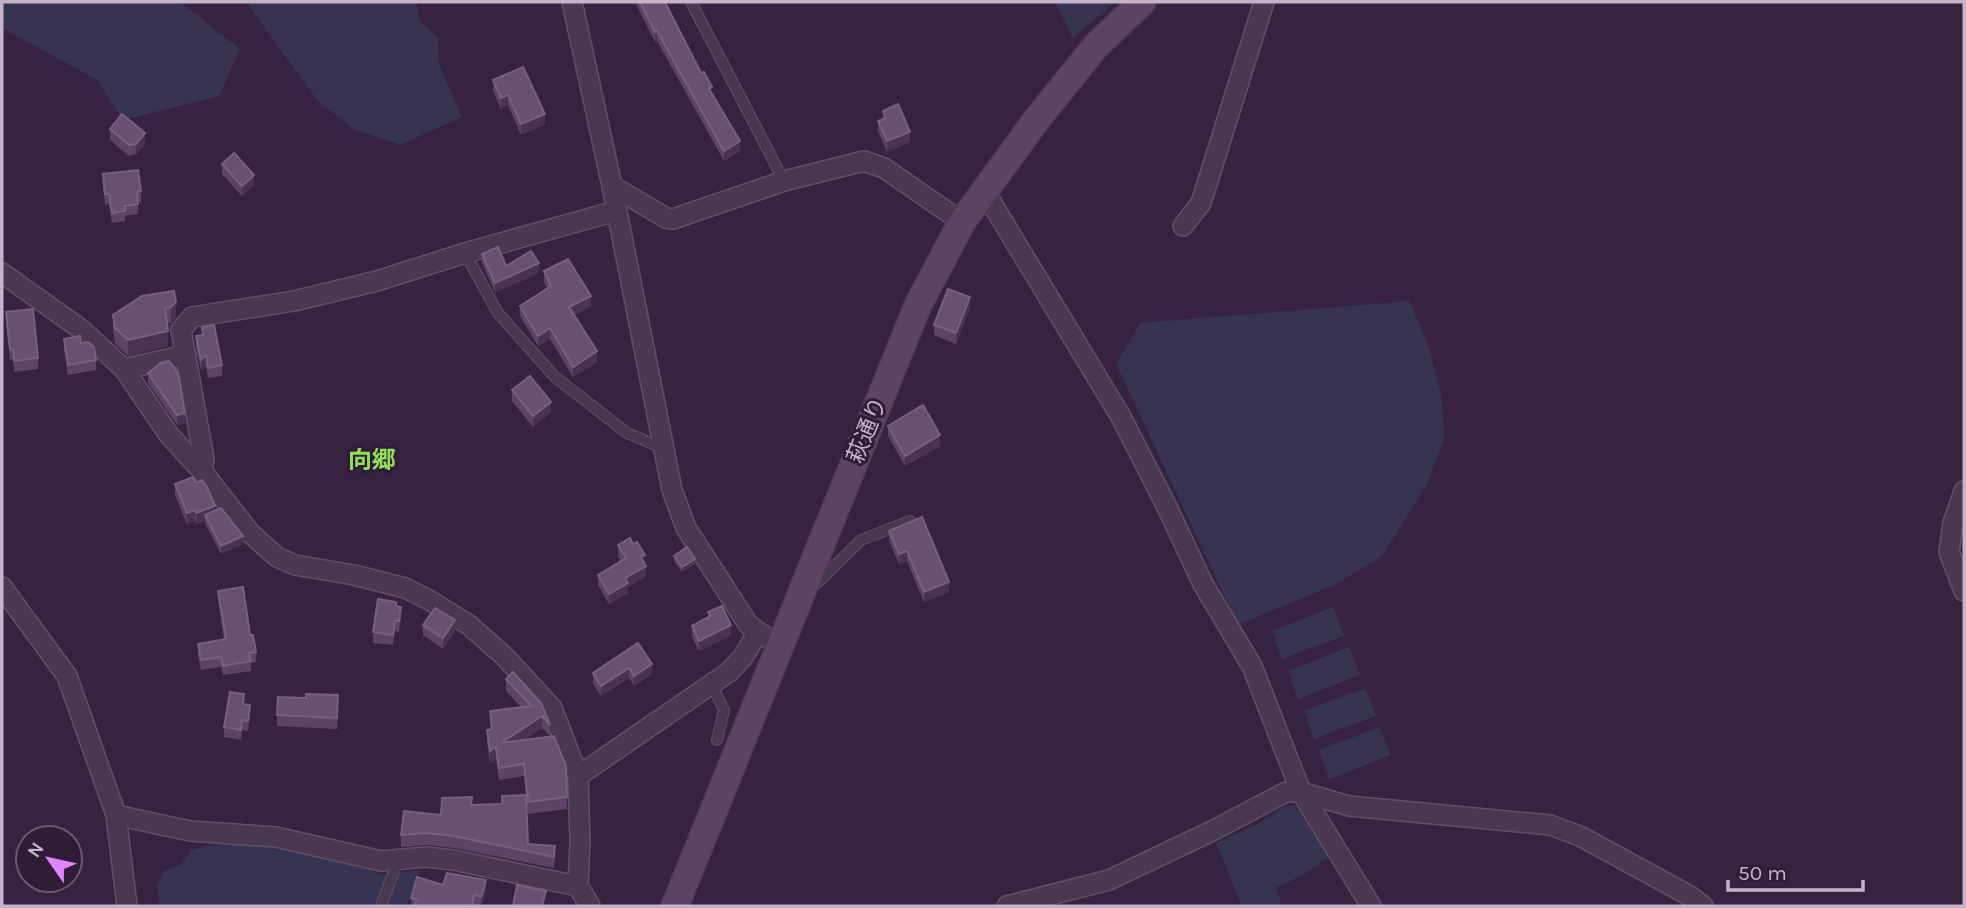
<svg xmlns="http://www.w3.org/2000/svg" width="1966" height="908" viewBox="0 0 1966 908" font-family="Karla,'Noto Sans JP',sans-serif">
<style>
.green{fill:#363451}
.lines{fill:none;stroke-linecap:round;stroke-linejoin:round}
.lane-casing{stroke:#624f68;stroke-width:12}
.street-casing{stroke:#624f68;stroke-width:22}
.secondary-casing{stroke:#503d57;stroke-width:29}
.lane{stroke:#4a3751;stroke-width:10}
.street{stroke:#4a3751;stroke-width:19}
.secondary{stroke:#5d4464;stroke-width:26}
.wall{fill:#5d4467;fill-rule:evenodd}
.shaded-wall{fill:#493253}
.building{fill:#685071;stroke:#77607f;stroke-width:2}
.labels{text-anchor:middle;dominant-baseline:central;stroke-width:6;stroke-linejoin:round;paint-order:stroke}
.street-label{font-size:23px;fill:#c6b3cb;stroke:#2f1c36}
.neighbourhood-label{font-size:24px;font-weight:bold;fill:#93df5a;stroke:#2f1c36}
</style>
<rect width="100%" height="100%" fill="#382241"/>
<g class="green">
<polygon points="2,2 180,2 240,49 219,96 123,120 97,80 2,28"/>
<polygon points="246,2 416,2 420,22 438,37 439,65 462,117 400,145 353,129 317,100"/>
<polygon points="1055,2 1115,2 1073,38"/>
<polygon points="1410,301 1430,351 1441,394 1445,435 1428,483 1382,556 1336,584 1238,625 1116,364 1140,323"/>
<polygon points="1333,607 1344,636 1282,659 1272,631"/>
<polygon points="1349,647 1360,675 1298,699 1288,671"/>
<polygon points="1365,688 1376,716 1314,739 1304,711"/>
<polygon points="1380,727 1391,755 1329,779 1319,750"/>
<polygon points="1295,805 1329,857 1303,875 1276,888 1282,906 1242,906 1216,843 1260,823 1285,806"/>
<polygon points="249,842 285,845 333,861 355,863 381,875 420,870 407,906 160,906 157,886 164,871 180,865 192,850 207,846"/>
</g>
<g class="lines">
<defs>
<g id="lane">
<polyline points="691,2 784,181"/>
<polyline points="465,253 498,313 555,377 627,433 663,448"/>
<polyline points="814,586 861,540 910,521"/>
<polyline points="712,685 724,710 717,740"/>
<polyline points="381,906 398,860"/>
</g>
<g id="street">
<polyline points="572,2 612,186 672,490 686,528 748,624 758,632 780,645"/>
<polyline points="612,186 666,218 673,219 784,181 864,161 884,168 962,222"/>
<polyline points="985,192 1121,417 1167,507 1203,584 1252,666 1301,792 1371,906"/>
<polyline points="1183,226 1201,203 1264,2"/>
<polyline points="2,273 82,330 124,369 169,435 202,471"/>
<polyline points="124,369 186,355"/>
<polyline points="1964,491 1953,523 1949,552 1964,591"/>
<polyline points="2,587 67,676 116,815 127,906"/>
<polyline points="578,776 729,672 743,657 758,632"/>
<polyline points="116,815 190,831 276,837 381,861 426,857 453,860 578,886"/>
<polyline points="590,906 578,886 580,842 578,776 552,708 505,657 469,625 429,600 405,588 354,575 295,565 277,557 250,533 202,471 204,459 181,330 192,317 294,301 377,281 465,253 616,211"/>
<polyline points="1007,906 1109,880 1212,831 1286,792 1301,792 1349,806 1550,825 1580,836 1690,896 1703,906"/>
</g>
<polyline id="secondary" points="675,906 918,305 962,222 1037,119 1096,46 1142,2"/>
</defs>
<use href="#lane" class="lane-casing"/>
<use href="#street" class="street-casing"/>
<use href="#secondary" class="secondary-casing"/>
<use href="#lane" class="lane"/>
<use href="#street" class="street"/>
<use href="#secondary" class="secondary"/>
</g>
<g class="wall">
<polygon points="635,2 665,2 740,151 724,161 657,41 655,42"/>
<polygon points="493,80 545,124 521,135 508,105 501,109 493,91"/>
<polygon points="883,111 910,142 887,152 878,131 878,121 883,119"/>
<polygon points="110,129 145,144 136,154 129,156 110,140"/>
<polygon points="222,164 254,185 242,196 222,174"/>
<polygon points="103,174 141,191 141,202 138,202 138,214 125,216 125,221 112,223 109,204 105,205 103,185"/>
<polygon points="482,254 506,266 539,273 495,292 482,263"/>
<polygon points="544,271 591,306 574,315 597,362 573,377 550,339 538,346 520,316 520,306 547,288 544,282"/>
<polygon points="174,291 176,317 171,323 167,323 168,346 128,356 115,344 113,330 113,315"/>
<polygon points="970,308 956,344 934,335 934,325"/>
<polygon points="6,312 38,358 38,369 14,372 13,359 10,360 6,323"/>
<polygon points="202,327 222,365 222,376 208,378 206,366 201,370 196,347 196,336 202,335"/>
<polygon points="64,339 81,343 96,360 96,370 68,375 64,349"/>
<polygon points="148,373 185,423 177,425 148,383"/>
<polygon points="512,390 551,412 533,427 512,401"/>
<polygon points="888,426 940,446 905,466 888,436"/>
<polygon points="196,483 215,511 243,544 221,554 205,523 205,521 196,524 195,520 187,524 175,495 175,484"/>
<polygon points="889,531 949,592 924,602 907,561 899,564 889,541"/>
<polygon points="618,545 645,563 646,576 628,587 628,593 609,604 598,585 598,575 621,561 618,556"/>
<polygon points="674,556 695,564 682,572 674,561"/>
<polygon points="218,591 250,635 256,652 256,662 251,663 251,671 223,675 221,667 201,670 198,654 198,644 224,639 218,600"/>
<polygon points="396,606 401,617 399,632 395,631 393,645 373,643 373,632"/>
<polygon points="708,612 731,635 699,651 692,637 692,626 708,617"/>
<polygon points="423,625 455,631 443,649 423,635"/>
<polygon points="638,643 652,674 634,686 629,678 601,696 593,684 593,673"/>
<path d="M506,679L550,725V736L566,766L567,809L528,814L524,776L499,780L496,759L490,763L487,742V730H491L490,711L521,707L506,691ZM542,728L550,736L524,740Z"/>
<polygon points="338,695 337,729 277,726 277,715 306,698"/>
<polygon points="244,704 250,715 248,731 242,730 241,740 224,737 224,727"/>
<polygon points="472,805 528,844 555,858 554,868 454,848 427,845 401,847 401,835 441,815"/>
<polygon points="486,890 481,906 474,905 474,906 411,906 411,898"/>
</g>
<g class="shaded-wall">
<polygon points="657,31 657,41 655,42 655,32"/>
<polygon points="508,95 508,105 501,109 501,98"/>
<polygon points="545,114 545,124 521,135 521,124"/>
<polygon points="910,132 910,142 887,152 887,141"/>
<polygon points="145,133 145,144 136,154 136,144"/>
<polygon points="740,141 740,151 724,161 724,151"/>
<polygon points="254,175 254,185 242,196 242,186"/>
<polygon points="539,263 539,273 495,292 495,283"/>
<polygon points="591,296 591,306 569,317 569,307"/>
<polygon points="970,297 970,308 956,344 956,333"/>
<polygon points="176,302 176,317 171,323 171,307"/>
<polygon points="550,328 550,339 538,346 538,336"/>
<polygon points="168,331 168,346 128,356 128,340"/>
<polygon points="597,351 597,362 573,377 573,367"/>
<polygon points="206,355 206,366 201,370 201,360"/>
<polygon points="551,402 551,412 533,427 533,416"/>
<polygon points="185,413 185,423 177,425 177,415"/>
<polygon points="940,435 940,446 905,466 905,456"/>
<polygon points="215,506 215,517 205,515 205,521 196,524 196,513"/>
<polygon points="195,510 195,520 187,524 187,513"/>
<polygon points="243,536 243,544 221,554 221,546"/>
<polygon points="907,551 907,561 899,564 899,554"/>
<polygon points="695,559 695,564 682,572 682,567"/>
<polygon points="646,566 646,576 628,587 628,593 609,604 609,594 625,578"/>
<polygon points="949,582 949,592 924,602 924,592"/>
<polygon points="455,620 455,631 443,649 443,638"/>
<polygon points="731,625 731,635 699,651 699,641"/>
<polygon points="652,664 652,674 634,686 634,676"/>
<polygon points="629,668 629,678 601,696 601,686"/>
<polygon points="250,705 250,715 248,731 248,721"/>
<polygon points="542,716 542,728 501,755 501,743"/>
<polygon points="496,747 496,759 490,763 490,751"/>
<polygon points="486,880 486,890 481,906 481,897"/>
</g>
<g class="building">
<polygon points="640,2 665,2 701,73 704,72 712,87 709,89 740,141 724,151 657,31 655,32"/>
<polygon points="523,67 545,114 521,124 508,95 501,98 493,80"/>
<polygon points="898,104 910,132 887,141 878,121 886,118 883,111"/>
<polygon points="122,114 145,133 136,144 129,145 110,129"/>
<polygon points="234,153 254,175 242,186 222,164"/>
<polygon points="138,170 141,191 137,192 138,204 125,206 125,211 112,213 109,194 105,194 103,174"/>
<polygon points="498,247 506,266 531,251 539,263 495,283 482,254"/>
<polygon points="568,259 591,296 569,307 597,351 573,367 550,328 538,336 520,306 551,286 544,271"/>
<polygon points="948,289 970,297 956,333 934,325"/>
<polygon points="174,291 176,302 171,307 165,308 168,331 128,340 115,328 113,315 142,296"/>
<polygon points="33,309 38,358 14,361 13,349 10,349 6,312"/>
<polygon points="214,325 222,365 208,368 206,355 201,360 196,336 203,335 202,327"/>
<polygon points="80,336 81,343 88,342 94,347 96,360 68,365 64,339"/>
<polygon points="169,361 178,373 185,413 177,415 148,373 161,363"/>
<polygon points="530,376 551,402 533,416 512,390"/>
<polygon points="923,405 940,435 905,456 888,426"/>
<polygon points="193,477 196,483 202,480 207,487 215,506 196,513 195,510 187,513 175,484"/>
<polygon points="221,508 243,536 221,546 205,515"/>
<polygon points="922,517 949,582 924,592 907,551 899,554 889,531"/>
<polygon points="630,538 633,544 637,542 645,555 641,557 646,566 625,578 628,583 609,594 598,575 626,558 618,545"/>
<polygon points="687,547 695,559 682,567 674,556"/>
<polygon points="243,587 250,635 253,635 256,652 249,653 251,661 223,666 221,657 201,660 198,644 226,639 218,591"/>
<polygon points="378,599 396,602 396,606 401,607 399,621 395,621 393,635 373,632"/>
<polygon points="722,606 731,625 699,641 692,626 710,616 708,612"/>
<polygon points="435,608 455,620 443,638 423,625"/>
<polygon points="638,643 652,664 634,676 629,668 601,686 593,673"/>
<polygon points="513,672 541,703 550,725 542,716 501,743 554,736 566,766 567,797 528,802 524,764 499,768 496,747 490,751 487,730 492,729 490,711 531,706 506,679"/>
<polygon points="230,692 244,694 243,704 250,705 248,721 242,720 241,730 224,727"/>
<polygon points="306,694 338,695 337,718 277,715 278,697 306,698"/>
<polygon points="526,795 528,844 555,846 554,857 454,836 427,833 401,835 404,811 441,815 442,798 472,797 471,805 502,804 502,796"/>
<polygon points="447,873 486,880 481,897 474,895 472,906 414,906 417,900 411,898 417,877 443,885"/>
<polygon points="517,885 546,891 542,906 513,906"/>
</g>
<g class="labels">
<g class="street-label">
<text transform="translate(867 430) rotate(-68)">萩通り</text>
</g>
<g class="neighbourhood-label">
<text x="372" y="460">向郷</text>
</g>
</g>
<rect width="1966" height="908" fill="none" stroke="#c6b3cb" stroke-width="7"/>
<g transform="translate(49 859) rotate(304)"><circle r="33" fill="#2f1c36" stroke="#6b5872" stroke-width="2"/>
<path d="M0-5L12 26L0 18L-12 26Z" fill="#e185ff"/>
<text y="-10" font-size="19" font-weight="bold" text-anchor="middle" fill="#c6b3cb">N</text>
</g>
<path d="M1728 880v10h135v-10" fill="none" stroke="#c6b3cb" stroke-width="3.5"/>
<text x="1738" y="880" font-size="21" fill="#c6b3cb" stroke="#2f1c36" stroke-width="5" paint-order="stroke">50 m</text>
</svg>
